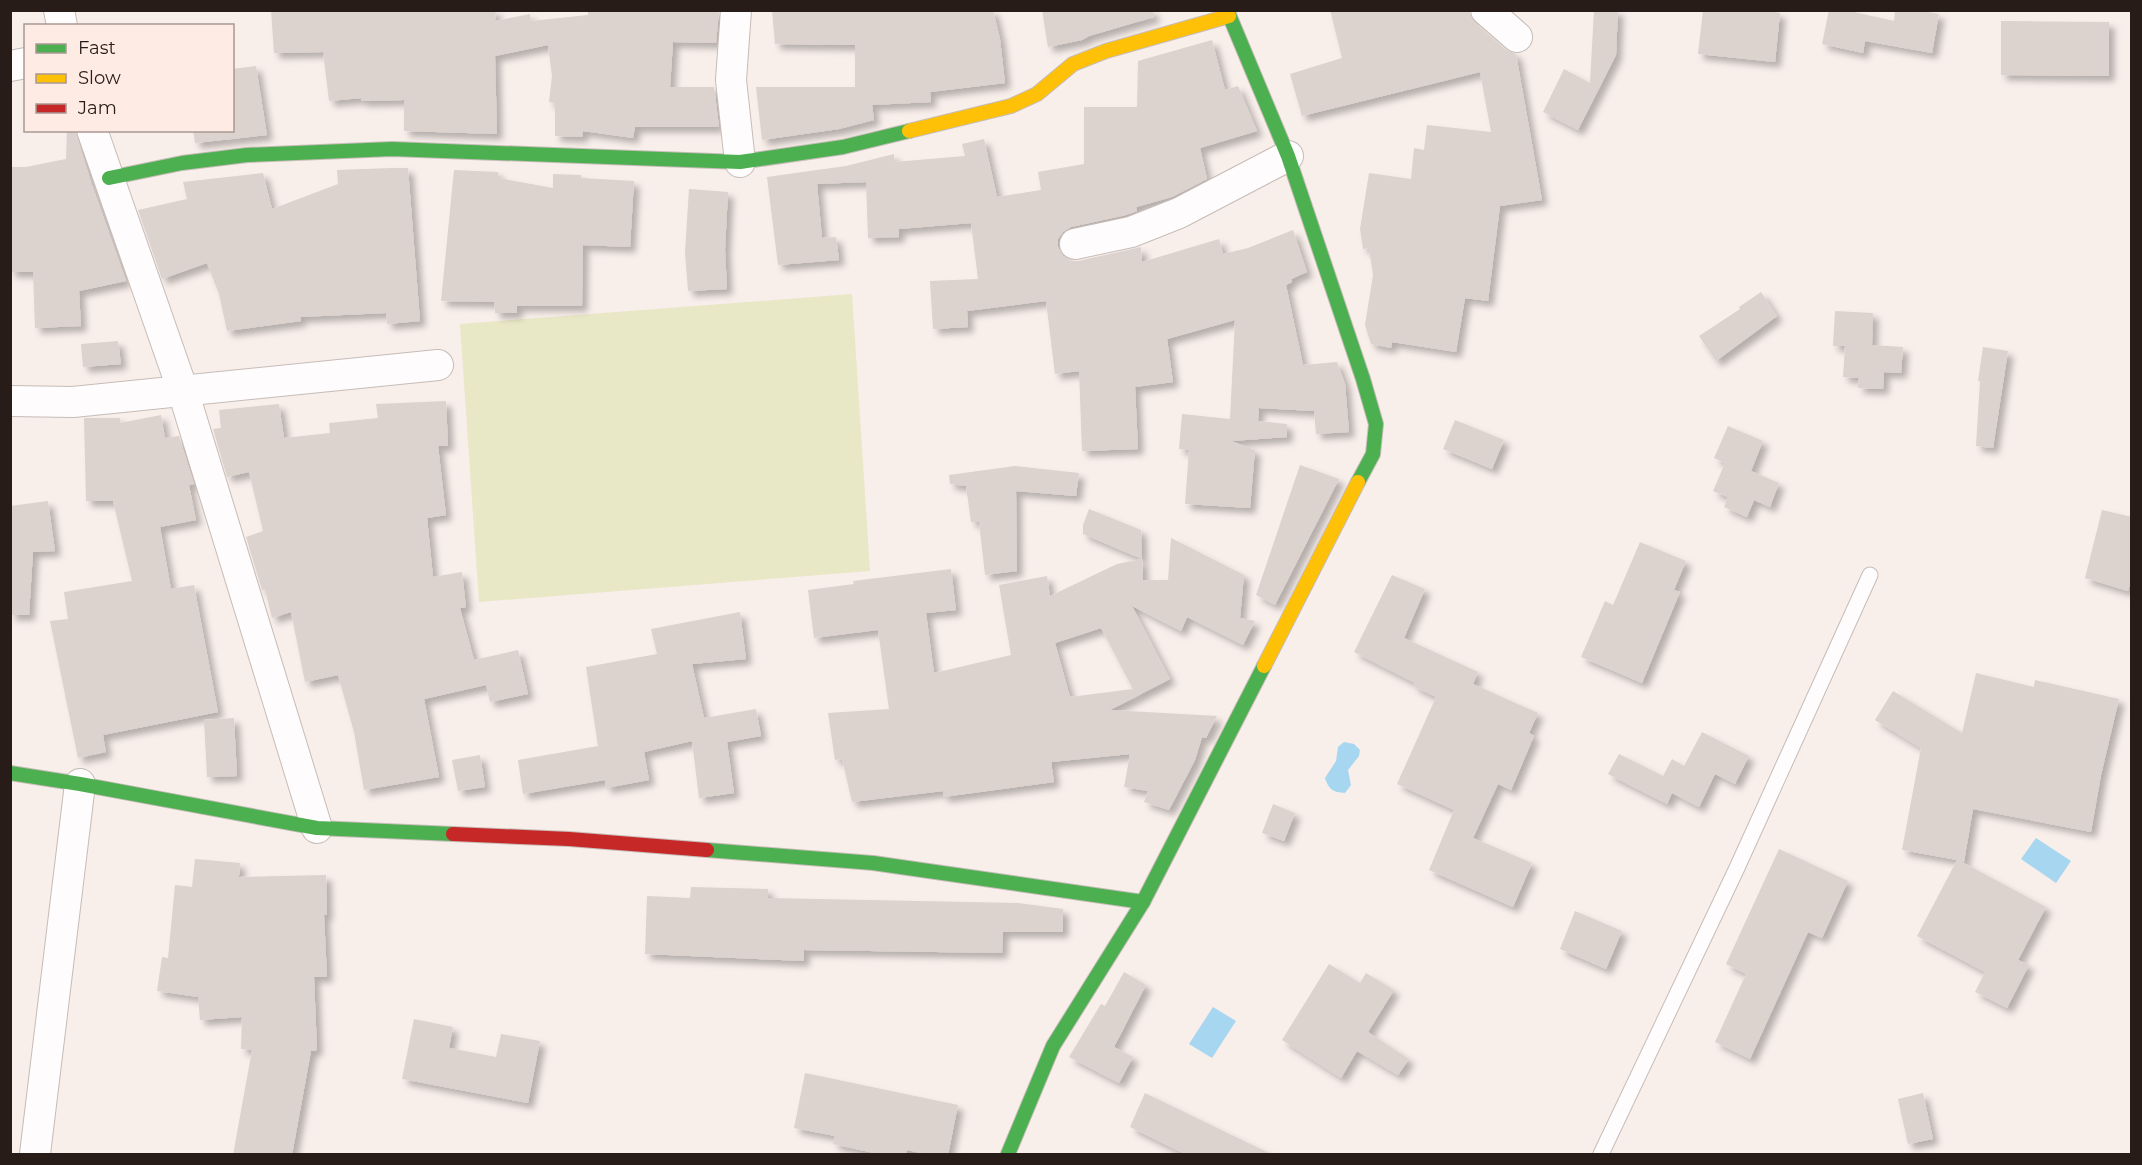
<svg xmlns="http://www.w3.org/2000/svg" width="2142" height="1165" viewBox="0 0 2142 1165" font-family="Montserrat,sans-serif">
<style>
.green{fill:#e8e7c6}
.water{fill:#a7d6f0}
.building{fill:#dcd2ce;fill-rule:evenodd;filter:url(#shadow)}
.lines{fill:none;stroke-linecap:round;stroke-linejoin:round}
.lane-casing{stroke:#c6bcb8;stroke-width:17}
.street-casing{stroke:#c6bcb8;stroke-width:32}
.fast-casing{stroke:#c6bcb8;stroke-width:16}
.slow-casing{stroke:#c6bcb8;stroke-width:16}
.jam-casing{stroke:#c6bcb8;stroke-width:16}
.lane{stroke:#fefcfc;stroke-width:15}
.street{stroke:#fefcfc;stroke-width:30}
.fast{stroke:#4caf50;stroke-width:14}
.slow{stroke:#ffc107;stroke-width:14}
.jam{stroke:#c62828;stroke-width:14}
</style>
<defs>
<filter id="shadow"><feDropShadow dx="5.5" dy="5.5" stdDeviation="3" flood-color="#0004"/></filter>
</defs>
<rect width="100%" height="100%" fill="#f8eeea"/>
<polygon class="green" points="852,294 870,571 479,602 460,324"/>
<g class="water">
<path d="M1344,742L1354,744L1360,750L1359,756L1348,770L1351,785L1345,793C1333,792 1329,790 1325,778L1336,761L1338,747Z"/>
<polygon points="2036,838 2071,861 2056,883 2021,859"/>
<polygon points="1213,1007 1236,1021 1212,1058 1189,1044"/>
</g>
<g class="building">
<polygon points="271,10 496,10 495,21 530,14 531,21 588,15 588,10 719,10 716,43 673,42 670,87 714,87 719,127 635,127 633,138 583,131 582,137 555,136 555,103 549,102 552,76 548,45 495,56 497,134 404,131 404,100 361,101 361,98 329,101 323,52 274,53"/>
<polygon points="772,10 993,10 1000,39 1005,83 930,92 931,102 872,105 874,120 839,129 762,140 756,87 855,87 855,45 775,44"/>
<polygon points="1042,10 1153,10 1154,17 1089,36 1082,40 1048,47"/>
<polygon points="1330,10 1469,10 1470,16 1475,23 1506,50 1516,54 1542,200 1500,206 1488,301 1465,298 1456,352 1392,342 1391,348 1371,344 1365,325 1373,275 1369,248 1363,249 1360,229 1369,173 1411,179 1414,148 1424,150 1427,125 1491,132 1480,72 1302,116 1290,74 1342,58"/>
<polygon points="1594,10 1618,10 1616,55 1578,130 1543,112 1564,69 1590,83"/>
<polygon points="1703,10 1761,10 1780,13 1775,62 1698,54"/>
<polygon points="1829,10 1845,10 1894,21 1895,10 1917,10 1939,14 1932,53 1865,41 1863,53 1822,44"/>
<polygon points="2001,21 2109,22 2109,76 2001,75"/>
<polygon points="1212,40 1225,90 1238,86 1257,131 1200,148 1207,179 1172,197 1136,207 1137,211 1126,215 1071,227 1063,232 1058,239 1058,247 1063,256 1070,261 1078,261 1141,247 1142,262 1219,239 1223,254 1248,248 1293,230 1307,272 1291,279 1292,282 1286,285 1303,365 1337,362 1345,384 1349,432 1316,434 1314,411 1259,408 1258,421 1287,424 1287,437 1231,441 1255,450 1250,508 1185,504 1189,450 1179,449 1182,414 1230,419 1235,320 1167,339 1173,382 1135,387 1138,449 1082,451 1079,371 1055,374 1046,301 967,311 968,327 933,329 930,281 978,279 971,223 899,229 899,237 868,238 866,182 817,184 822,238 836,237 839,260 778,265 767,177 846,166 894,154 894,162 965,156 962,144 984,139 997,197 1041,190 1038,172 1084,164 1084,107 1137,107 1138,61"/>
<polygon points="256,66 267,135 195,143 193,130 232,130 232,69"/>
<polygon points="67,130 75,130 91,182 126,281 79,291 81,326 35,328 33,272 10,272 10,167 26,167 66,159"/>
<polygon points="392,168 408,168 420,321 387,324 386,313 300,317 301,321 227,331 219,294 207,263 162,279 138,210 187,199 183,182 263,173 272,209 338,184 337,170"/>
<polygon points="454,170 498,172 498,178 553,188 553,174 581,175 581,178 634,181 630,247 583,245 582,306 517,306 517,313 495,313 494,302 441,301"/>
<polygon points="689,189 728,192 725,249 727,289 688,291 685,252"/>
<polygon points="1761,292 1777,316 1716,361 1699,336 1740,309 1739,307"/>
<polygon points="1835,311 1873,313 1872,345 1903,347 1901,373 1884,372 1883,389 1858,388 1859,378 1843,377 1845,346 1833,346"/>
<polygon points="118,341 121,364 83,367 81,344"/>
<polygon points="1983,347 2008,351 1993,448 1976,446 1980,381 1978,381"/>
<polygon points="446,401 448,446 438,446 446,515 427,518 433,577 462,572 466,607 460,608 474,660 518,650 528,694 490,702 486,685 424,699 439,777 364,790 354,732 338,675 305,682 291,612 272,618 265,589 262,590 246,537 263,531 249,472 227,477 213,429 221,428 219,410 279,404 284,438 330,433 329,423 378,418 376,404"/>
<polygon points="161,415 165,438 179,436 194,484 189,485 196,520 160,527 171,589 194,585 218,712 103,735 106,752 78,758 50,621 68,619 64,592 132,581 113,501 86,501 84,418 120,418 120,423"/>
<polygon points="1455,420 1504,440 1492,469 1443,449"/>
<polygon points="1728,426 1763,441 1751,471 1779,483 1770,507 1754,500 1747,517 1724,507 1728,497 1713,491 1725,463 1714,458"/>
<polygon points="1300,465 1339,479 1275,605 1256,595"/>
<polygon points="1015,466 1079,473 1076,496 1016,491 1017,571 985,575 979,522 971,522 966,486 950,484 949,475"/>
<polygon points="48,501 55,551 33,552 29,615 10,615 10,506"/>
<polygon points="1089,509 1141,530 1142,559 1083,534 1083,525"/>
<polygon points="2102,510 2132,517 2132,577 2128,591 2085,578"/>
<path d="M1171,538L1244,575L1240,618L1255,621L1243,645L1187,617L1181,631L1132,606L1170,679L1110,710L1217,716L1206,738L1202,737L1195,760L1169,810L1144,802L1148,791L1124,787L1130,754L1051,762L1054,782L943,797V791L852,802L842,759L835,760L828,713L889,709L878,630L814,638L808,590L854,584L853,581L951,569L956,610L926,613L934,673L1011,655L999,585L1047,576L1050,596L1117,564L1142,559L1143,580H1168ZM1101,628L1133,689L1070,697L1055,643Z"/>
<polygon points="1640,542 1686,561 1674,590 1680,592 1642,683 1581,657 1605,601 1613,605"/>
<polygon points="1392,575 1425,589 1404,638 1478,672 1473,684 1538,713 1529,733 1534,736 1511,790 1498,784 1473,838 1532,863 1513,907 1429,870 1454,810 1397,784 1436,697 1413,686 1415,683 1354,652"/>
<polygon points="740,612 746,659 692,664 704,718 756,709 761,736 727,742 734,793 699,798 692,741 644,752 649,780 606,788 605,780 523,794 518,760 598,746 586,667 657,654 651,629"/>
<polygon points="1976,673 2034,687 2035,680 2119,699 2101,775 2091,832 1973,809 1964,862 1960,861 2046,907 2018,960 2029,965 2007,1008 1975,992 1985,972 1917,936 1957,860 1902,850 1921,748 1875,720 1893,691 1962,733"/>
<polygon points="234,718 237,776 207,777 204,720"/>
<polygon points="1702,732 1749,756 1735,784 1715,774 1699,807 1672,793 1667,804 1608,774 1619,754 1663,776 1672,759 1684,766"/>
<polygon points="480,755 485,787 458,791 452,760"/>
<polygon points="1273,804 1295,813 1284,841 1262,833"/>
<polygon points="1779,849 1848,881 1822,938 1808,932 1750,1059 1715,1042 1746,974 1726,964"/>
<polygon points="195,859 240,863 239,877 326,875 327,915 324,915 327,977 314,977 317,1050 311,1051 292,1155 233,1155 252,1050 241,1049 242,1017 200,1020 198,997 157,991 162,957 168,958 175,885 192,887"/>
<polygon points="691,887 768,889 768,898 1018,903 1063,909 1063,932 1003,932 1002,953 804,950 804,961 645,954 647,896 690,898"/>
<polygon points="1575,911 1622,931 1606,969 1560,949"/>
<polygon points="1329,964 1360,983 1366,973 1394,990 1368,1032 1409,1059 1398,1075 1357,1051 1341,1078 1282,1040"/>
<polygon points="1124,972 1146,985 1114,1047 1133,1057 1119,1083 1069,1057 1101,1004 1105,1006"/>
<polygon points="414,1019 453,1027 449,1048 496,1057 501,1034 540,1041 528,1103 402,1079"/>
<polygon points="805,1073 958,1105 948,1155 930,1155 907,1150 906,1155 883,1155 833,1144 835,1136 794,1128"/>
<polygon points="1145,1093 1273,1155 1187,1155 1130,1127"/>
<polygon points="1923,1093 1933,1139 1908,1144 1898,1099"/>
</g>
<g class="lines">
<defs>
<polyline id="lane" points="1601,1154 1736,870 1870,575"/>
<g id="street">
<polyline points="59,10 62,26"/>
<polyline points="736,10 731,80 740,162"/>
<polyline points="1486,10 1517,37"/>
<polyline points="10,66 26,63"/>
<polyline points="92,130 183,391 317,828"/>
<polyline points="1075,244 1131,232 1179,213 1288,156"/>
<polyline points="10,401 73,402 438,365"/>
<polyline points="35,1154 80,784"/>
</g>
<g id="fast">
<polyline points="1227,10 1288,156 1363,379 1376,424 1373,454 1358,482"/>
<polyline points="109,178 182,163 247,155 392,149 740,162 843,147 909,131"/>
<polyline points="10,773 80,784 317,828 453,834"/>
<polyline points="707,850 873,863 1143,902"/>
<polyline points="1008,1154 1053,1046 1143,902 1264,666"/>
</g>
<g id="slow">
<polyline points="909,131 1011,106 1037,94 1073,64 1106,51 1229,16"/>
<polyline points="1264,666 1358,482"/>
</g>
<polyline id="jam" points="453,834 569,839 707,850"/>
</defs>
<use href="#lane" class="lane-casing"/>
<use href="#street" class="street-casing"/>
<use href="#fast" class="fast-casing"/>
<use href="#slow" class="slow-casing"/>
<use href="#jam" class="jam-casing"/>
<use href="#lane" class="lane"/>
<use href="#street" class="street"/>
<use href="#fast" class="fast"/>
<use href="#slow" class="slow"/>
<use href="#jam" class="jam"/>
</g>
<rect width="2142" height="1165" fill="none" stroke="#271c18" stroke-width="24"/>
<rect x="24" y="24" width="210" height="108" fill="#feebe4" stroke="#a89892" stroke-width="1.5"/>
<rect x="36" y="44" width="30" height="9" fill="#4caf50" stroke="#a89892" stroke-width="1.5"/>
<text x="78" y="54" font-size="18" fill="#271c18">Fast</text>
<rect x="36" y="74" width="30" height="9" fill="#ffc107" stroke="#a89892" stroke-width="1.5"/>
<text x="78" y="84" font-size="18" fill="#271c18">Slow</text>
<rect x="36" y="104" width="30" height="9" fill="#c62828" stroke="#a89892" stroke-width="1.5"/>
<text x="78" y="114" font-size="18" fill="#271c18">Jam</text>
</svg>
